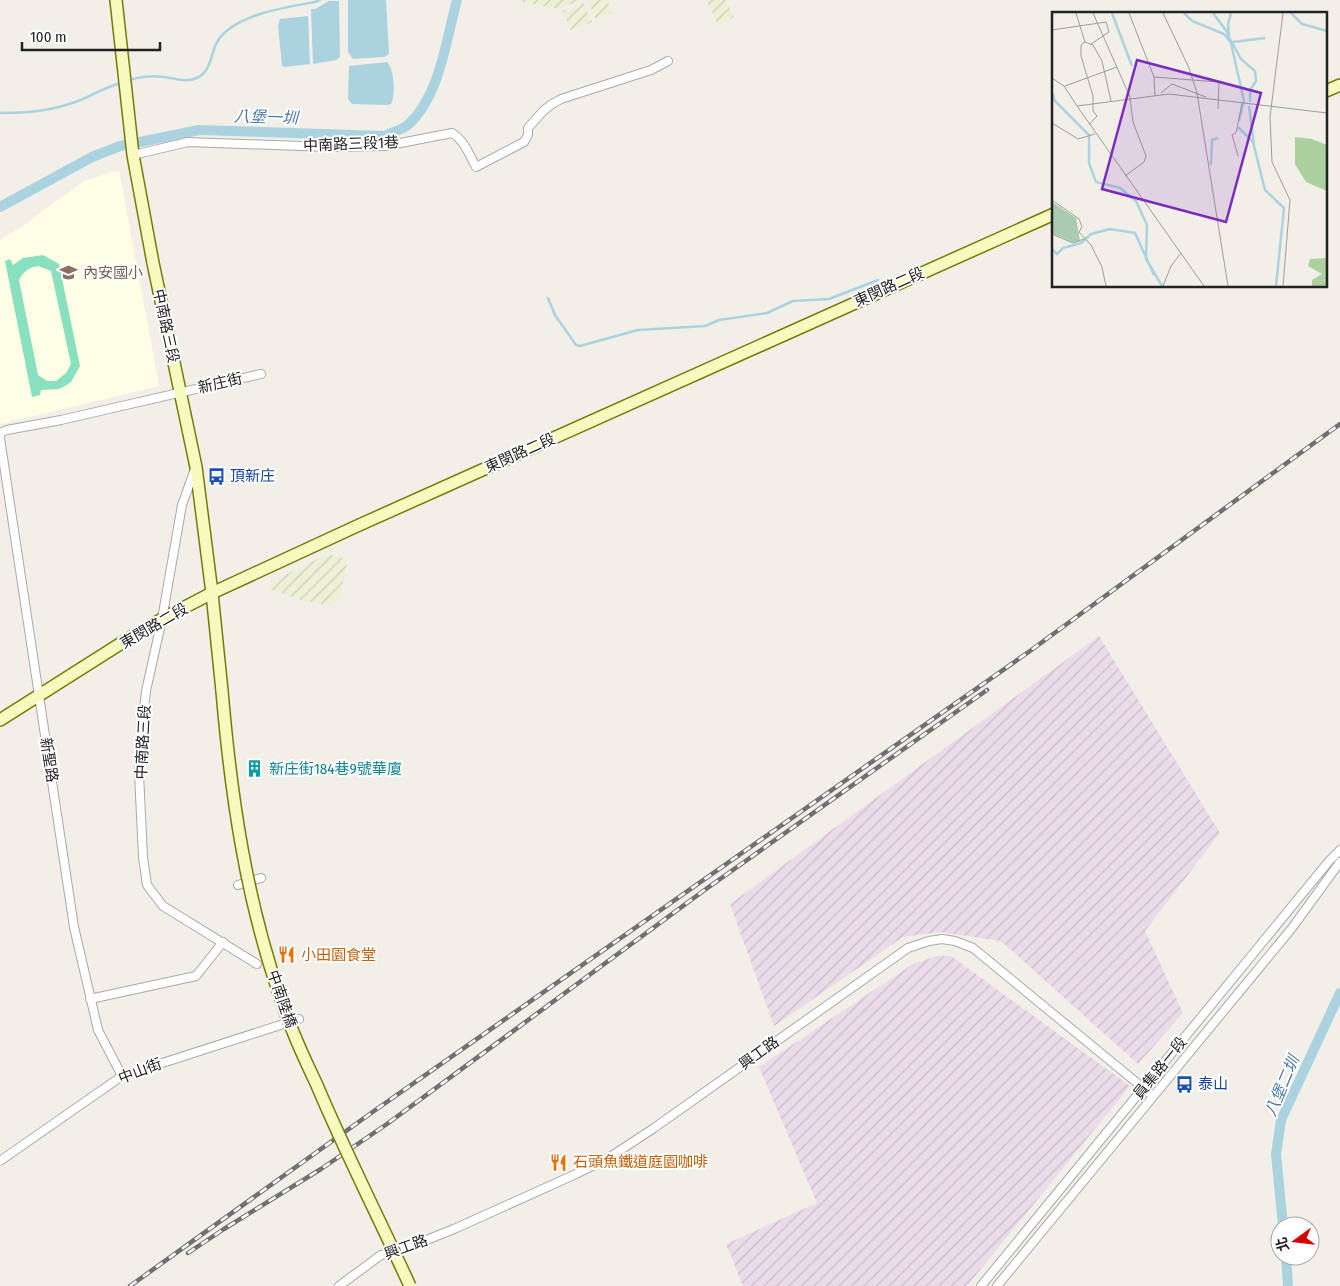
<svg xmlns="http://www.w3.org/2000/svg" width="1340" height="1286" viewBox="0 0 1340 1286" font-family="'Fira Sans Condensed','Noto Sans TC',sans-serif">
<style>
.industrial{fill:url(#industrial-furrows)}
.education{fill:#ffffe5}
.farmland{fill:url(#farmland-furrows)}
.pitch{fill:#88e0be;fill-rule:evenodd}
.water{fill:#aad3df}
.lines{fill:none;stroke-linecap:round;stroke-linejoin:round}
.stream{stroke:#aad3df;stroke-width:2.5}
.canal{stroke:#aad3df;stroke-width:10}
.street-casing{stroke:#a9a9a9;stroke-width:10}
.secondary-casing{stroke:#707d05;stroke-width:14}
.street{stroke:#fff;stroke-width:8}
.secondary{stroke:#f7fabf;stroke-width:11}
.rail-casing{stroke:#707070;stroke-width:4.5}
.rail{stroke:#fff;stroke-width:2.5;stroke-dasharray:8;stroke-linecap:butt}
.secondary-bridge-casing{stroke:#707d05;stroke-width:14;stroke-linecap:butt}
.secondary-bridge{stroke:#f7fabf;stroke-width:11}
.labels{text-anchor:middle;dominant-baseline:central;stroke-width:4;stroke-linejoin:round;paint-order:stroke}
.street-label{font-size:15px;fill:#222;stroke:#fff}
.education-label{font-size:15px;fill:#785e54;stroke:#fff;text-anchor:start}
.transit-label{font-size:15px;fill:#164399;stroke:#fff;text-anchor:start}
.culture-label{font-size:15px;fill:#0d838f;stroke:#fff;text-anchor:start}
.food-label{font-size:15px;fill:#c56008;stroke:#fff;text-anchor:start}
.water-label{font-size:16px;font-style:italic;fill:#4a7aab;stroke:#fff}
.inset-river{fill:none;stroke:#aad3df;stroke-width:2.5}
.inset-road{fill:none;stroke:#9f9d99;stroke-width:1}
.view{fill:#7b2cbf;fill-opacity:0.15;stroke:#7b2cbf;stroke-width:2.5}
.inset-edge{fill:none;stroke:#222;stroke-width:2.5}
</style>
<defs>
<pattern id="industrial-furrows" width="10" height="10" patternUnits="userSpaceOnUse" patternTransform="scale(1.25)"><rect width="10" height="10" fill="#ebdbe8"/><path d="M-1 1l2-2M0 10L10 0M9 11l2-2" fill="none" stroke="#c9bcc7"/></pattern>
<pattern id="farmland-furrows" width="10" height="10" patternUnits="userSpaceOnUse" patternTransform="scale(1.25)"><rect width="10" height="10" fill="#eef0d5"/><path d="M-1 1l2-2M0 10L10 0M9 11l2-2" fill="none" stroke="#ccceb7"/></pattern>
</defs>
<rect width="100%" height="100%" fill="#f2efe9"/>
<g class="industrial">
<polygon points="1099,636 1220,833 1145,931 1183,1013 1138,1064 1001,941 940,932 903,937 774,1026 730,904"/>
<polygon points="937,956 951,956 1130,1086 967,1286 743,1286 726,1244 817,1203 759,1067 913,964"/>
</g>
<polygon class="education" points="119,170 159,386 0,424 0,240 26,224 52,204 85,181"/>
<g class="farmland">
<polygon points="512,0 582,0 558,9"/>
<polygon points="590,0 607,0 612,13 596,20 588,1"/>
<polygon points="706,0 726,0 734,17 718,25"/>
<polygon points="583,2 592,22 571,31 563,11"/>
<polygon points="327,554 348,559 340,597 330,605 304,601 271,590 271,582"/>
</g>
<path class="pitch" d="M43,255L59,264L80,366L71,382L65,386L59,389L41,390L40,395L32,397L5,261L10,259L13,265L23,258ZM38,266L51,271L71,364L66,373L56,381H47L38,375L19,280C23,272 29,267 38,266Z"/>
<g class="water">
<polygon points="348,0 386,0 389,54 384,57 353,59 348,52"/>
<polygon points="329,1 339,1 340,57 336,60 313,64 311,9 315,9"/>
<polygon points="308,16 310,64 284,67 282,65 278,26 280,19"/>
<path d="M387,62C394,69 396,94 391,104L387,105L352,104L348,99L349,66Z"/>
</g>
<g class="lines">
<g class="stream">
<path d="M129,80C140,77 152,75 163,77C175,78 185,83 197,78C213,70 210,51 219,39C237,14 287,7 315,2L320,0"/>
<path d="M0,113C27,113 52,111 78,101C92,95 106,87 121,83"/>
<polyline points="548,298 555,315 576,345 580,346 638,330 705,326 719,320 767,313 793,301 829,299 878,280"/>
</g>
<g class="canal">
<path d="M0,207L92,157L120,146L199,130L385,136C392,132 403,130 409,124C440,95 446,40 457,0"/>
<polyline points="1283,1226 1276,1154 1281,1120 1340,993"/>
<polyline points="1286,1256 1288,1286"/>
</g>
<defs>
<g id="street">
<path d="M133,155L188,142L329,147L385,146L452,133C464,140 469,154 476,167L524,142L528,135V128L543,111L552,104L561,99L651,70L668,61"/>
<polyline points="0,433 7,430 61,420 261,374"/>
<polyline points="0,438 74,927 98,1030 122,1076"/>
<polyline points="195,469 182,505 162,619 146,691 141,734 139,774 143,857 147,885 163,906 257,964"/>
<polyline points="238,885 261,878"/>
<polyline points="90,999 196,976 223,942"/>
<polyline points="0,1161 122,1076 299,1019"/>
<polyline points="339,1286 381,1255 404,1249 454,1229 576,1174 610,1157 654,1128 908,948 929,941 942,939 955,941 973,948 1153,1096"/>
<polyline points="981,1286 1329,861 1340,850"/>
<polyline points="997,1286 1292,928 1340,862"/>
</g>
<g id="secondary">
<polyline points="116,0 133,155 153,263 196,467 212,593 222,691"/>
<polyline points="1326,91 1340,85"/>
<polyline points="0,720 120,644 162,619 212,593 357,526 1054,214"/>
</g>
</defs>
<use href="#street" class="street-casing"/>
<use href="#secondary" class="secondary-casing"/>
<use href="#street" class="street"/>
<use href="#secondary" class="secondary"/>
<defs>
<g id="rail">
<polyline points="188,1253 224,1229 321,1169 387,1124 706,889 987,690"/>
<polyline points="130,1286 374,1111 1030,651 1340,424"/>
</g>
</defs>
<use href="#rail" class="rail-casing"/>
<use href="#rail" class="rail"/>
<defs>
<path id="secondary-bridge" d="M222,691C231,796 246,900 281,999C290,1028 303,1056 316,1083C345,1152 379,1218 410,1286"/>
</defs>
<use href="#secondary-bridge" class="secondary-bridge-casing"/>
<use href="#secondary-bridge" class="secondary-bridge"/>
</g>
<defs>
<symbol id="school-bare" viewBox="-9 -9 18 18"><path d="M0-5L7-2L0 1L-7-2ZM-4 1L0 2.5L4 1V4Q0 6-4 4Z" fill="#8d6e63" stroke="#fff" stroke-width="2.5" paint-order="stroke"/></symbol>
<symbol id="bus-bare" viewBox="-9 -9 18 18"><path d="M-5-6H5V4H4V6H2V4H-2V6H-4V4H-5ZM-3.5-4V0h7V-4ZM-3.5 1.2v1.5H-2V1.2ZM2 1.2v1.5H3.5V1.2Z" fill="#1a4fb4" stroke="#fff" stroke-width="2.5" paint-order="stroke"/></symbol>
<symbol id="building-bare" viewBox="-9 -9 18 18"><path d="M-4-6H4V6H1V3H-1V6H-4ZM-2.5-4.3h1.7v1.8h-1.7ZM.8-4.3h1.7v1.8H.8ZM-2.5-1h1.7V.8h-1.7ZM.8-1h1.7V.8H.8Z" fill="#0f9aa8" stroke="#fff" stroke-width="2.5" paint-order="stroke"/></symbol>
<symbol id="restaurant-bare" viewBox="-9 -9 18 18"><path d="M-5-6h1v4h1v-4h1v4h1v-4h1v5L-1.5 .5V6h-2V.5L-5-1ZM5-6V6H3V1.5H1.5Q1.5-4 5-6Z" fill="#e8710a" stroke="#fff" stroke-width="2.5" paint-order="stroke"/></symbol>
</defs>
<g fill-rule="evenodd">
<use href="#school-bare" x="56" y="260" width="25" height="25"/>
<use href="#bus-bare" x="204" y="464" width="25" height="25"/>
<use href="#building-bare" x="242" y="756" width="25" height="25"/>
<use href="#restaurant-bare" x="274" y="942" width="25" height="25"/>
<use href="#bus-bare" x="1172" y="1072" width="25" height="25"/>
<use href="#restaurant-bare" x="546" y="1150" width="25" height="25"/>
</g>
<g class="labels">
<g class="street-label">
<text transform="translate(351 144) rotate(-2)">中南路三段1巷</text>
<text transform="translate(889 287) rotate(-24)">東閔路二段</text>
<text transform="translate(166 326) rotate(78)">中南路三段</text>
<text transform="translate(220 383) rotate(-13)">新庄街</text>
<text transform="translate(520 453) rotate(-24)">東閔路二段</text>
<text transform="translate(154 626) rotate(-30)">東閔路二段</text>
<text transform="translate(143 742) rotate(-87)">中南路三段</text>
<text transform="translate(49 760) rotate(81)">新聖路</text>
<text transform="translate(282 999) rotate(71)">中南陸橋</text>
<text transform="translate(759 1053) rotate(-36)">興工路</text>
<text transform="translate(1160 1068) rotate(-51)">員集路一段</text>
<text transform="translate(140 1071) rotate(-21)">中山街</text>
<text transform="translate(406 1247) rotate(-20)">興工路</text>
</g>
<g class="education-label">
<text x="83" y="273">內安國小</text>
</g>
<g class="transit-label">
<text x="230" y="476">頂新庄</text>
<text x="1198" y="1084">泰山</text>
</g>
<g class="culture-label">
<text x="269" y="769">新庄街184巷9號華廈</text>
</g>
<g class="food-label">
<text x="301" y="955">小田園食堂</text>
<text x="573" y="1162">石頭魚鐵道庭園咖啡</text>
</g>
<g class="water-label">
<text transform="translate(266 117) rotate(2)">八堡一圳</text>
<text transform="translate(1282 1086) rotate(-67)">八堡二圳</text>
</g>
</g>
<g transform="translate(1052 12)">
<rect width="275" height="275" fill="#f2efe9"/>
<path d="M243,125L260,127L275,133V179L254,170L243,152ZM275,246V274H260V268L270,262L256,254L258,247Z" fill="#add19e"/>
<path d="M0,190L24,206L28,229L20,230L0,221Z" fill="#aacbaf"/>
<path class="inset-river" d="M60,1L80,54M132,1L140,9L172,22L179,31L192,89L187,109M161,1L176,21L175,25M179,1L176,12L177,25L189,47L203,59L204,69L198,78V90M239,1L250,12L275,19M181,30L213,26M0,81L3,89L37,123V151L44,170L68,176L84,189L95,213L94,247L110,274M197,94L202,132M186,115L201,130L213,178L232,196L224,274M159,153L160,128L166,126M0,237L5,242L11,236L29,231L39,222L58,217L83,221L102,263"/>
<path class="inset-road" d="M24,1L33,30M41,1L78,85L81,110L94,144L92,150L73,164M77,1L102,65L103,84M111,1L137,56L145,81L176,274M231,1L218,105L220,150L238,188L231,274M0,18L54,10L57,20L39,32M33,30L29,33V44L41,84V99L45,104L37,113M33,30L41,33L50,49L59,89M102,65L167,70L166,97M0,66L12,74L25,94L117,82L275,101M13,74L65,55M109,81L120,72L154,85M25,94L152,274M0,111L26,127L43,122M186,144L180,123L184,121L190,91M0,188L27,207L30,215L27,220L39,233L50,255L54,274M0,222L21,231L32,227M111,274L119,254L129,241"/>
<path class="view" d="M85,48L209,81L174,210L50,177Z"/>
<rect width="275" height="275" class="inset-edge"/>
</g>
<g transform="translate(1295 1241) rotate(255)"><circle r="24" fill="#ffffff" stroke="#a7a7a7"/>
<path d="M0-4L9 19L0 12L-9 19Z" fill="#d40000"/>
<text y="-8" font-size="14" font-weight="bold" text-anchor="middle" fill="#222222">北</text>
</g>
<path d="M22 42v8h138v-8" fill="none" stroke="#222222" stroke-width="2.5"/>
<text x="30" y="42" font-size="15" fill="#222222" stroke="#ffffff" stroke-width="4" paint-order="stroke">100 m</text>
</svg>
